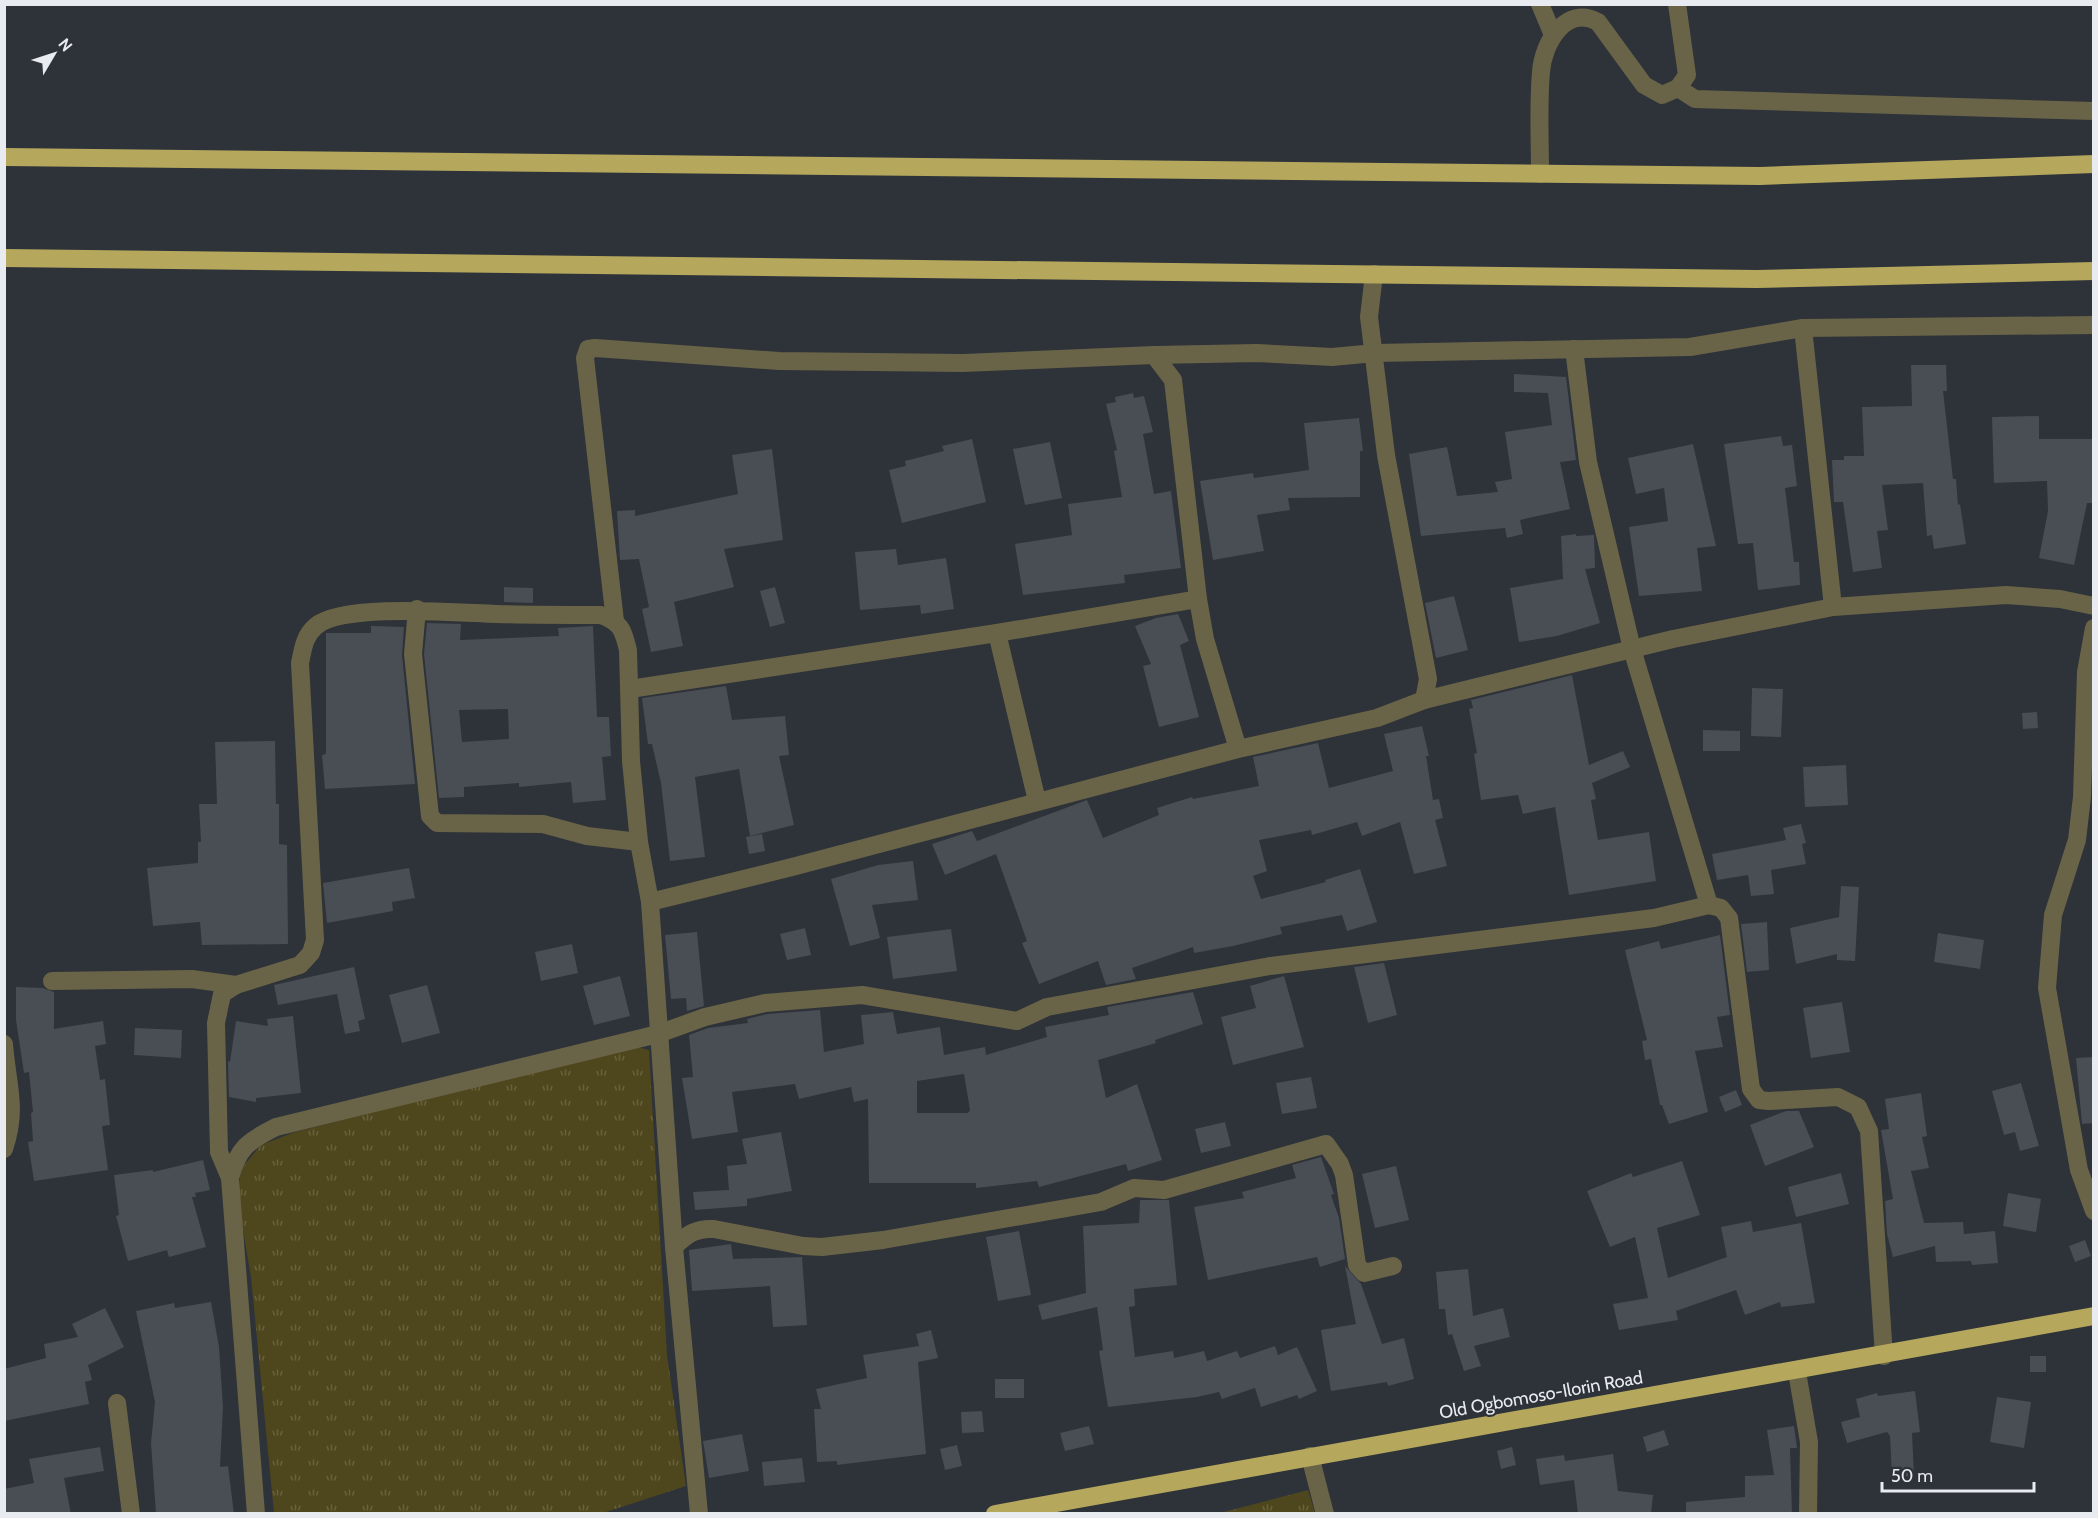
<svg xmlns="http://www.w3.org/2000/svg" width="2098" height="1518" viewBox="0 0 2098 1518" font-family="Cabin,sans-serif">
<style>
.grass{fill:url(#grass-tufts)}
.building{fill:#494d54;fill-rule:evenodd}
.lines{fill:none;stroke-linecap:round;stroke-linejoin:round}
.minor{stroke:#696447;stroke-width:18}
.highway{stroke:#b5a85d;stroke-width:18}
.labels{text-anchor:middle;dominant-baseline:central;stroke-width:4.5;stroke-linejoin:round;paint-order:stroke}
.street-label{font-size:18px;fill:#e8ebef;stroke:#2e3239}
</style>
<defs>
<pattern id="grass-tufts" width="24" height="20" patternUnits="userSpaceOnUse" patternTransform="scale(1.5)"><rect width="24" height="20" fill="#4e461c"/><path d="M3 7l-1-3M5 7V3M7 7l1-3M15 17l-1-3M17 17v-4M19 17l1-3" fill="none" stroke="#68613d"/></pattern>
</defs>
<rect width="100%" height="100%" fill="#2e3239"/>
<g class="grass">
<polygon points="633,1046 649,1050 667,1355 686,1486 603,1513 274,1513 251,1277 238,1200 241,1169 261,1145 295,1132"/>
<polygon points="1308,1490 1315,1513 1220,1513"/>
</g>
<g class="building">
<polygon points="1911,365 1946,365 1947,391 1943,391 1953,479 1956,479 1958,505 1960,504 1966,544 1934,549 1932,535 1927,536 1923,483 1882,485 1888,530 1877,531 1882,568 1853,572 1843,502 1834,502 1832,460 1844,460 1844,456 1864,456 1862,407 1912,406"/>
<polygon points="1514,374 1566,377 1576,460 1560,462 1570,509 1520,520 1523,534 1507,538 1505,528 1421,536 1409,454 1447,447 1457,496 1498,492 1495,482 1512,479 1505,432 1552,425 1548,393 1514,392"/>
<polygon points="1133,393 1134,398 1144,396 1153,432 1143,434 1154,494 1171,491 1181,568 1124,575 1125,583 1023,595 1015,544 1072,535 1068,504 1122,497 1114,451 1117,450 1106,404 1116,402 1115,397"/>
<polygon points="2039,416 2039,439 2094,439 2094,503 2087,503 2074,565 2039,558 2048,511 2047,481 1994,483 1992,417"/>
<polygon points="1359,418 1363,451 1360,451 1360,497 1288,498 1290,510 1257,515 1264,551 1213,560 1200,481 1253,473 1254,478 1309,470 1304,423"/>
<polygon points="1781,436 1783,446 1792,445 1797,486 1785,488 1794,562 1799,562 1800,585 1758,590 1753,543 1738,544 1724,444"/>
<polygon points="972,439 986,502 902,523 889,470 906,466 905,461 944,451 942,446"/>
<polygon points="1050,442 1062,498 1025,505 1013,449"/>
<polygon points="1693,444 1716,546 1697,548 1702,591 1639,596 1629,527 1668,521 1664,488 1636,494 1628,458"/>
<polygon points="772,449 783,540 724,549 734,587 674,602 683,646 651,652 642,609 649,607 639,559 620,560 617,511 635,510 635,516 738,494 732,455"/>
<polygon points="1576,534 1576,536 1594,535 1595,568 1585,569 1600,623 1557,636 1519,642 1510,588 1563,579 1561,536"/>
<polygon points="896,549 898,565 946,558 954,609 921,614 920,605 860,610 855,552"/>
<polygon points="504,587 533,588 533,603 504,602"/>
<polygon points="775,587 785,623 770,627 760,591"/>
<polygon points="1454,596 1468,650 1436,658 1425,603"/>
<polygon points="1178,614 1189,641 1180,645 1199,717 1159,727 1143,666 1151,664 1135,626 1156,618"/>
<path d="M427,623L461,624L460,640L559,636L558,628L593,626L597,717H609L611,756L602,757L606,800L573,803L571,782L519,787V783L464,787V797L439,798L424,654ZM508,709L509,739L462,742L459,710Z"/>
<polygon points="371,626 404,627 402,655 415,784 325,789 322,755 326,754 326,633 371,633"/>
<polygon points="1572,675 1589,765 1623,751 1630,767 1592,783 1596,799 1591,800 1598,840 1649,832 1656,881 1569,895 1555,807 1523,814 1518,795 1481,800 1474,754 1477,753 1469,709 1473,708 1471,700"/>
<polygon points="726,686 732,720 785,716 789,755 779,756 794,825 750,836 739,769 695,777 705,857 670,861 661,783 652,744 648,744 642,698"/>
<polygon points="1752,688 1783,689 1781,737 1751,736"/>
<polygon points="2037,712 2038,728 2023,729 2022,713"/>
<polygon points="1422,726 1429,756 1426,756 1433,800 1439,799 1443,818 1435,820 1447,866 1414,874 1400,822 1362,836 1357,822 1312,835 1311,830 1259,840 1267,871 1253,876 1261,899 1326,882 1325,880 1360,869 1377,922 1347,931 1342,915 1280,927 1282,934 1233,946 1194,953 1193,947 1132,968 1136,979 1106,985 1098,961 1039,984 1022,943 1027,941 996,854 945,875 932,844 972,831 977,841 1087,800 1103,838 1159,815 1157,808 1192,797 1193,799 1259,786 1253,757 1318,743 1329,788 1393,771 1384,734"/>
<polygon points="1703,730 1740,731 1740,751 1703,751"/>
<polygon points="275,741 276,804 279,804 279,844 287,845 288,944 202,945 200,922 153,926 147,868 198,863 198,842 201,842 199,804 217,804 215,742"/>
<polygon points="1846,765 1848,805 1805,807 1803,767"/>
<polygon points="1801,824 1806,843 1802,844 1806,864 1771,870 1774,894 1751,896 1748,875 1717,880 1712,854 1786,840 1783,828"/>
<polygon points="762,834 765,851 749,854 746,837"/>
<polygon points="913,861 918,900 872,905 880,938 850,946 831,879 878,865"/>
<polygon points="409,868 415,898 392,902 393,911 327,923 323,883"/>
<polygon points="1841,886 1859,887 1855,961 1837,960 1837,954 1796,964 1790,928 1839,917"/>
<polygon points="1767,922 1769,970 1747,972 1741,924"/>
<polygon points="805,928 811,955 787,960 780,934"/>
<polygon points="951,929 957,971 893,979 887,937"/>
<polygon points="697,932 704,1006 687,1011 686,998 671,999 665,935"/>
<polygon points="1938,933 1984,940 1980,969 1934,962"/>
<polygon points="1720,935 1730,1015 1717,1017 1723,1047 1695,1051 1708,1112 1669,1124 1662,1105 1660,1105 1651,1059 1645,1060 1642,1041 1647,1040 1625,950 1659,941 1661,949"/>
<polygon points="572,944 578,973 541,981 535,952"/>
<polygon points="1384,963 1397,1015 1368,1023 1354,967"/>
<polygon points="354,967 365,1019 358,1021 360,1031 345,1034 337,994 278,1005 274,985"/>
<polygon points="620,976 630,1016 594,1025 583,986"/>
<polygon points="1284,976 1304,1047 1233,1065 1221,1017 1256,1008 1250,986"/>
<polygon points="427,985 440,1033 402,1043 389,995"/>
<polygon points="16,987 43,988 54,992 54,1029 103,1021 106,1044 95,1046 100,1080 105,1079 110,1125 102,1126 108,1170 34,1181 28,1142 33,1141 31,1113 33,1112 29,1072 24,1073 16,1020"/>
<path d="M1193,992L1203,1024L1155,1040L1156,1043L1098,1060L1106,1098L1137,1084L1162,1160L1128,1171L1126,1164L1039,1187L1037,1181L976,1188V1183H869L868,1099L854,1102L851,1087L799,1099L795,1084L732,1092L738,1132L692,1139L682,1078L693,1077L689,1035L708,1028L748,1023L747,1019L767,1014L820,1010L824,1052L864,1044L861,1015L893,1012L897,1034L940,1027L944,1055L985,1047L986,1055L1047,1037L1045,1027L1109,1015L1107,1007ZM964,1074L970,1110L968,1113H917V1081Z"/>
<polygon points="1842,1002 1850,1052 1811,1058 1803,1008"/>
<polygon points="293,1016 301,1093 256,1098 256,1102 229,1097 228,1061 230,1062 236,1021 268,1026 267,1019"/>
<polygon points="135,1028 182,1030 181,1058 134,1055"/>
<polygon points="2094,1057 2094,1123 2082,1124 2076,1058"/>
<polygon points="1311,1077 1317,1108 1282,1114 1276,1083"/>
<polygon points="2021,1083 2039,1146 2020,1151 2015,1132 2004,1135 1992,1091"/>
<polygon points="1736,1090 1742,1105 1725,1112 1719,1097"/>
<polygon points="1921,1093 1927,1136 1922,1137 1929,1168 1911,1171 1924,1223 1963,1222 1964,1234 1995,1231 1998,1263 1972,1265 1971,1261 1936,1262 1935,1246 1893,1257 1887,1234 1885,1201 1893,1199 1881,1130 1889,1129 1885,1099"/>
<polygon points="1786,1111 1799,1111 1814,1147 1765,1166 1750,1125"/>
<polygon points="1225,1122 1231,1146 1201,1153 1195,1129"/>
<polygon points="781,1132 792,1191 747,1199 747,1206 695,1210 693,1192 729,1190 727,1166 747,1164 742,1139"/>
<polygon points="1321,1157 1334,1194 1331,1195 1339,1218 1345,1259 1320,1267 1317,1257 1208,1280 1194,1207 1244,1198 1242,1192 1296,1178 1292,1165"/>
<polygon points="203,1160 210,1190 195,1193 196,1197 192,1197 206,1247 169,1257 167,1250 128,1261 116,1216 119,1215 114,1175 153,1170 153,1172"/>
<polygon points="1682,1161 1700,1215 1657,1228 1668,1278 1727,1257 1721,1227 1751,1221 1753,1232 1801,1223 1815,1303 1781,1307 1780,1302 1745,1315 1736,1290 1676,1311 1678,1320 1619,1330 1613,1304 1648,1298 1635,1237 1610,1247 1587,1191 1631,1173 1633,1177"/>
<polygon points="1396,1166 1409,1220 1375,1228 1362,1174"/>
<polygon points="1841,1173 1849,1204 1796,1217 1788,1187"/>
<polygon points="2008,1193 2041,1199 2036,1232 2003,1226"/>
<polygon points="1140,1200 1169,1200 1177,1285 1134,1289 1135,1306 1129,1307 1135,1357 1173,1351 1174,1358 1204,1351 1207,1361 1237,1351 1240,1358 1275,1346 1278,1355 1297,1347 1317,1391 1299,1399 1297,1395 1261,1407 1255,1388 1222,1399 1219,1392 1197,1397 1108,1407 1099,1351 1103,1350 1097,1307 1042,1320 1038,1305 1086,1293 1083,1226 1139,1223"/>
<polygon points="1019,1231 1031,1295 998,1301 986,1237"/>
<polygon points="2085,1240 2091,1256 2075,1262 2069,1246"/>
<polygon points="731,1244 733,1259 802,1257 807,1325 773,1327 770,1286 692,1291 689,1250"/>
<polygon points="1345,1266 1361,1284 1382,1344 1404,1338 1414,1379 1388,1386 1387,1382 1331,1391 1321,1330 1356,1324"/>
<polygon points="1468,1269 1473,1316 1503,1308 1510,1337 1474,1346 1481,1366 1464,1371 1452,1334 1448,1335 1445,1309 1439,1309 1436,1272"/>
<polygon points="211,1302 219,1347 223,1407 220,1467 228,1466 234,1514 156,1514 151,1443 155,1402 136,1311 174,1303 175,1308"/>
<polygon points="105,1308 124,1347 88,1365 92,1380 85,1382 89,1404 4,1421 4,1369 46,1358 44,1344 78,1337 72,1324"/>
<polygon points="931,1330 938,1358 918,1362 926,1454 837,1465 837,1461 817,1462 814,1409 821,1409 816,1389 867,1378 863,1355 919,1346 916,1334"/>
<rect x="2030" y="1356" width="16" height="16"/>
<rect x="995" y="1379" width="29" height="19"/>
<polygon points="1915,1391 1920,1432 1912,1433 1914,1476 1892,1477 1890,1436 1887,1432 1847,1443 1841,1422 1860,1417 1856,1399 1877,1393 1878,1396"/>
<polygon points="1997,1397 2031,1402 2024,1448 1990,1442"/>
<polygon points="982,1411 984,1432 962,1433 961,1412"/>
<polygon points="1089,1426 1094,1444 1065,1451 1060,1433"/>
<polygon points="1794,1426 1797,1448 1790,1448 1792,1514 1686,1514 1686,1502 1745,1497 1745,1476 1774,1475 1767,1430"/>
<polygon points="1664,1430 1669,1445 1647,1452 1643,1437"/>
<polygon points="742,1434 749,1471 709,1478 703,1441"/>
<polygon points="957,1445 962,1466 945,1470 940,1449"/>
<polygon points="100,1447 104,1471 64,1478 71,1514 4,1514 4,1489 34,1483 29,1459"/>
<polygon points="1512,1447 1516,1465 1501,1469 1497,1451"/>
<polygon points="1613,1454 1618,1491 1653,1495 1651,1514 1578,1514 1574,1480 1540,1485 1536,1459 1564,1455 1565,1461"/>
<polygon points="802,1458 805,1482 764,1486 762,1462"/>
</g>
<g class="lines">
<g class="minor">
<polyline points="1540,4 1553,35"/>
<polyline points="1678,88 1695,99 2094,111"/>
<path d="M1540,174C1540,140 1538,105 1541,72C1543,43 1566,4 1598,22L1644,85L1662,95L1678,88L1687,75L1677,4"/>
<polyline points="1374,274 1369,317 1386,455 1428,679 1424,700"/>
<polyline points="1803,328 1833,607"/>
<polyline points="1574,349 1588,462 1632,649 1709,905"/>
<polyline points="1154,355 1173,380 1198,599 1205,639 1238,749"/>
<polyline points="417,609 413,654 430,816 437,823 543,824 587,836 639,842"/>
<polyline points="615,621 585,358 588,349 595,348 779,361 963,363 1154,355 1257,353 1332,357 1375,353 1690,347 1803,328 2094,325"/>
<polyline points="2094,628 2086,672 2082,797 2077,840 2053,915 2047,988 2079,1170 2094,1211"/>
<polyline points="997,633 1037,801"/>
<polyline points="630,689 997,633 1198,599"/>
<polyline points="650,902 792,867 1238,749 1377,718 1424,700 1673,639 1833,607 2006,595 2060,599 2094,606"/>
<polyline points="52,981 192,979 236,985"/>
<path d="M4,1044C7,1085 18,1108 4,1149"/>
<path d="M230,1178C238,1148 248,1141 276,1127L658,1034L705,1017L765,1003L862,995L1017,1021L1047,1007L1270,966L1654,918L1709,905L1721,908L1729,918L1751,1089L1759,1100L1769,1101L1838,1097L1858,1107L1869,1131L1884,1356"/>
<path d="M674,1247C687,1234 696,1228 714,1229L803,1246L822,1247L883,1240L1101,1202L1134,1188L1164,1190L1326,1144L1340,1164L1344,1175L1357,1265L1364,1273L1393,1266"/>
<polyline points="1797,1372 1809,1442 1808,1514"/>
<polyline points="117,1403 131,1514"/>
<polyline points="1310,1456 1325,1514"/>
<path d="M256,1514L230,1178L219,1152L216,1023L222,994L236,985L300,965L311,953L315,940L300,663C303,649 304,636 316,626C343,603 459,613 496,614C531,615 566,615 601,615C621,623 623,629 628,650L631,761L639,842L650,902L674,1247L699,1514"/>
</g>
<g class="highway">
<polyline points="4,157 1760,176 2094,164"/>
<polyline points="4,258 1757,279 2094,271"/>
<path d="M995,1514C1361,1446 1728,1385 2094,1316"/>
</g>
</g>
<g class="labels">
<g class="street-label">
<text transform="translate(1541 1395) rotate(-10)">Old Ogbomoso-Ilorin Road</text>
</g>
</g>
<rect width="2098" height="1518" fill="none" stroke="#e8ebef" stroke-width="12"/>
<g transform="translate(54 54) rotate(51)" stroke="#2e3239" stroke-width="4.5" paint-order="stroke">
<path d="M0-4.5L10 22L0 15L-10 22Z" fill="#e8ebef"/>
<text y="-9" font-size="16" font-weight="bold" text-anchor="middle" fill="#e8ebef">N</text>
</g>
<path d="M1882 1482v9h152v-9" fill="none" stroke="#e8ebef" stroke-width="3"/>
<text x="1891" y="1482" font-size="18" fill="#e8ebef" stroke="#2e3239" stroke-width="4.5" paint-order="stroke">50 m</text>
</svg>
